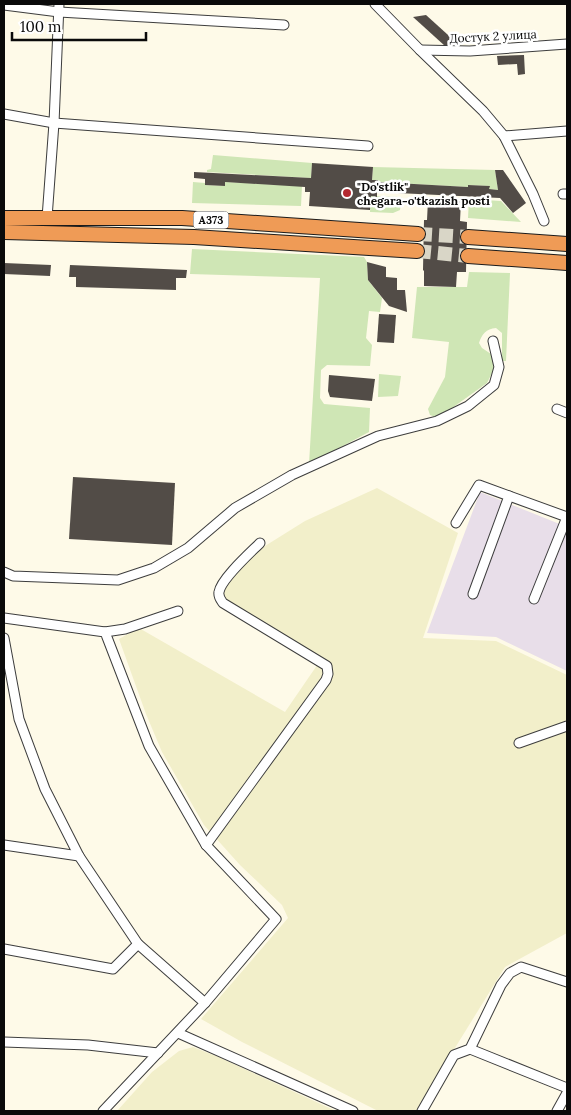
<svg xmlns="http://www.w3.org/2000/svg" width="571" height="1115" viewBox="0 0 571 1115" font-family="Lora,serif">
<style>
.industrial{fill:#e8dee9}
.farmland{fill:#f2efca}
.green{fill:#cfe6b5}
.building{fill:#524c47}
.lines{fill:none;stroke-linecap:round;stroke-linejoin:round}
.highway-tunnel{stroke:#d9d6c7;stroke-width:14;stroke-dasharray:14 7;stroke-linecap:butt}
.minor-casing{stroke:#3d3d3d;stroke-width:11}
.highway-casing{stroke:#1b1b1b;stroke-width:16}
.minor{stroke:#fff;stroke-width:9}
.highway{stroke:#ef9b56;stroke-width:14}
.poi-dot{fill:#b42930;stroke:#fff;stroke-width:2}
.labels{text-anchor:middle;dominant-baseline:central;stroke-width:5;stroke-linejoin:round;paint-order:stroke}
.shield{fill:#fff;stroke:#545454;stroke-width:1}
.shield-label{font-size:11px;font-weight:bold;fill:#0a0a0a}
.street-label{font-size:12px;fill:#0a0a0a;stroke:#fff}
.poi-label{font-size:12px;font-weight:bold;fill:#0a0a0a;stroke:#fff;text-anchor:start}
</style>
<rect width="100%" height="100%" fill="#fefae8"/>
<polygon class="industrial" points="480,492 567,527 567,671 496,637 427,633"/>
<g class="farmland">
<polygon points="377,488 458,533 423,638 496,641 567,675 567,933 505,967 416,1111 378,1111 242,1042 201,1019 288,918 282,905 240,865 204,825 162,752 146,714 119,639 139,628 285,712 322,658 222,597 232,574 265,546 305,521"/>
<polygon points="193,1047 216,1056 336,1111 117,1111 152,1072 179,1051"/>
</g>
<g class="green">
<polygon points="213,155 312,163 311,178 207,172 207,170 211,169"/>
<polygon points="373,167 495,170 498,190 489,189 489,186 468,185 468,187 378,182 378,180 372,180"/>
<polygon points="193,182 205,183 205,185 225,186 225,182 302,186 301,206 192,203"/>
<polygon points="371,196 402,197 400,210 393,213 370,212"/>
<polygon points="469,199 501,201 521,222 468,218"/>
<polygon points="192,249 364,257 367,262 368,280 382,298 380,312 369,311 366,338 372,345 370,366 327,365 321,370 320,398 324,404 370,408 369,432 309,464 320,278 190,274"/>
<path d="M469,272L510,273L506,361H502V333L496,328C486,329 482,334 479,343L482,348L491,354L495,367L487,383L438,418L430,415L428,409L445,377L449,342L412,338L417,287H467Z"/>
<polygon points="379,374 401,376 398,396 378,397"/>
</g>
<g class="building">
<polygon points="426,15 458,44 445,46 413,17"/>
<polygon points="524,55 525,74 518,75 517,64 498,65 497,56"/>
<polygon points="312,163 373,167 372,180 378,180 378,182 468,187 468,185 490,186 489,189 498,190 495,170 503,170 526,203 513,213 500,198 377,192 377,197 371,196 370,210 309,206 310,192 305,192 305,187 225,182 225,186 205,185 205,179 194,178 194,172 311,178"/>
<polygon points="428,200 461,201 460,221 467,222 466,272 457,272 456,287 424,286 424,271 423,270 424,220 427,220"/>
<polygon points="367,262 386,267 386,277 397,278 397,290 405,290 407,312 389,306 368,280"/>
<polygon points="4,263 51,265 50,276 4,274"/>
<polygon points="70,265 187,270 186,278 176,278 176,290 76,287 76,277 69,277"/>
<polygon points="379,314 396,315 394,343 377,342"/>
<polygon points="329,375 375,379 372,401 330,397 328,391"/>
<polygon points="73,477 175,483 172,545 69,539"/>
</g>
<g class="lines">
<g class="highway-tunnel">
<polyline points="418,234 468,237"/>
<polyline points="417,251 468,256"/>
</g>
<defs>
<g id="minor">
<polyline points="375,4 420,50 483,111 504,136 533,194 544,221"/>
<polyline points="4,5 59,12 284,25"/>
<polyline points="420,50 470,51 567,44"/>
<polyline points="4,114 54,123 368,146"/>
<polyline points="504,136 567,131"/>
<polyline points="563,194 567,194"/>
<polyline points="47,218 54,123 59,4"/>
<polyline points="557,409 567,413"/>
<polyline points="456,523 479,485 567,517"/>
<polyline points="4,572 13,576 118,580 154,568 188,548 235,508 292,475 378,436 437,421 468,406 494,385 499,367 493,341"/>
<polyline points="473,594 509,496"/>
<polyline points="534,599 567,517"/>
<polyline points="4,618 105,632 149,746 206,845 276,919 205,1003 103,1111"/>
<polyline points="105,632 125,629 178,611"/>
<polyline points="4,638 19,719 45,789 79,856 138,944 205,1003"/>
<polyline points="519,743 567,726"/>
<polyline points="4,845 79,856"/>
<path d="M206,845L326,680L328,674L327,666L223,603C221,600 218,597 219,592C221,579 250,553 260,543"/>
<polyline points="4,949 113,969 138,944"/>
<polyline points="178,1033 353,1111"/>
<polyline points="4,1042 88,1045 158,1053"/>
<polyline points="470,1049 567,1088"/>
<polyline points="422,1111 454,1055 470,1049 501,985 510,973 521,967 567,982"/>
<polyline points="557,1111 567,1093"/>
</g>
<g id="highway">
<polyline points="4,218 182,218 418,234"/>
<polyline points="4,232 194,237 417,251"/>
<polyline points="468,237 567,244"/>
<polyline points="468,256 567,263"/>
</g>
</defs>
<use href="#minor" class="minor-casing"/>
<use href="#highway" class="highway-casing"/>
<use href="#minor" class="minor"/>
<use href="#highway" class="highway"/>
</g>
<circle class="poi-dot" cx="347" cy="193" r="5"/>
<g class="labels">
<rect class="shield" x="193.5" y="211.5" width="35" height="17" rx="4"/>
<g class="shield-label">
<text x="211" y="220">A373</text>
</g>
<g class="street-label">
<text transform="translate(493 36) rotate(-3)">Достук 2 улица</text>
</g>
<g class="poi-label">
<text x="357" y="186">"Do'stlik"<tspan x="357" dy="14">chegara-o'tkazish posti</tspan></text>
</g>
</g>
<rect width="571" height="1115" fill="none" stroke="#0a0a0a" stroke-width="10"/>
<path d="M12 32v8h134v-8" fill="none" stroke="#0a0a0a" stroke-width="2.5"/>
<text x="20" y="32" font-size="15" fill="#0a0a0a" stroke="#ffffff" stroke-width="4" paint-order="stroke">100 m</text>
</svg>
